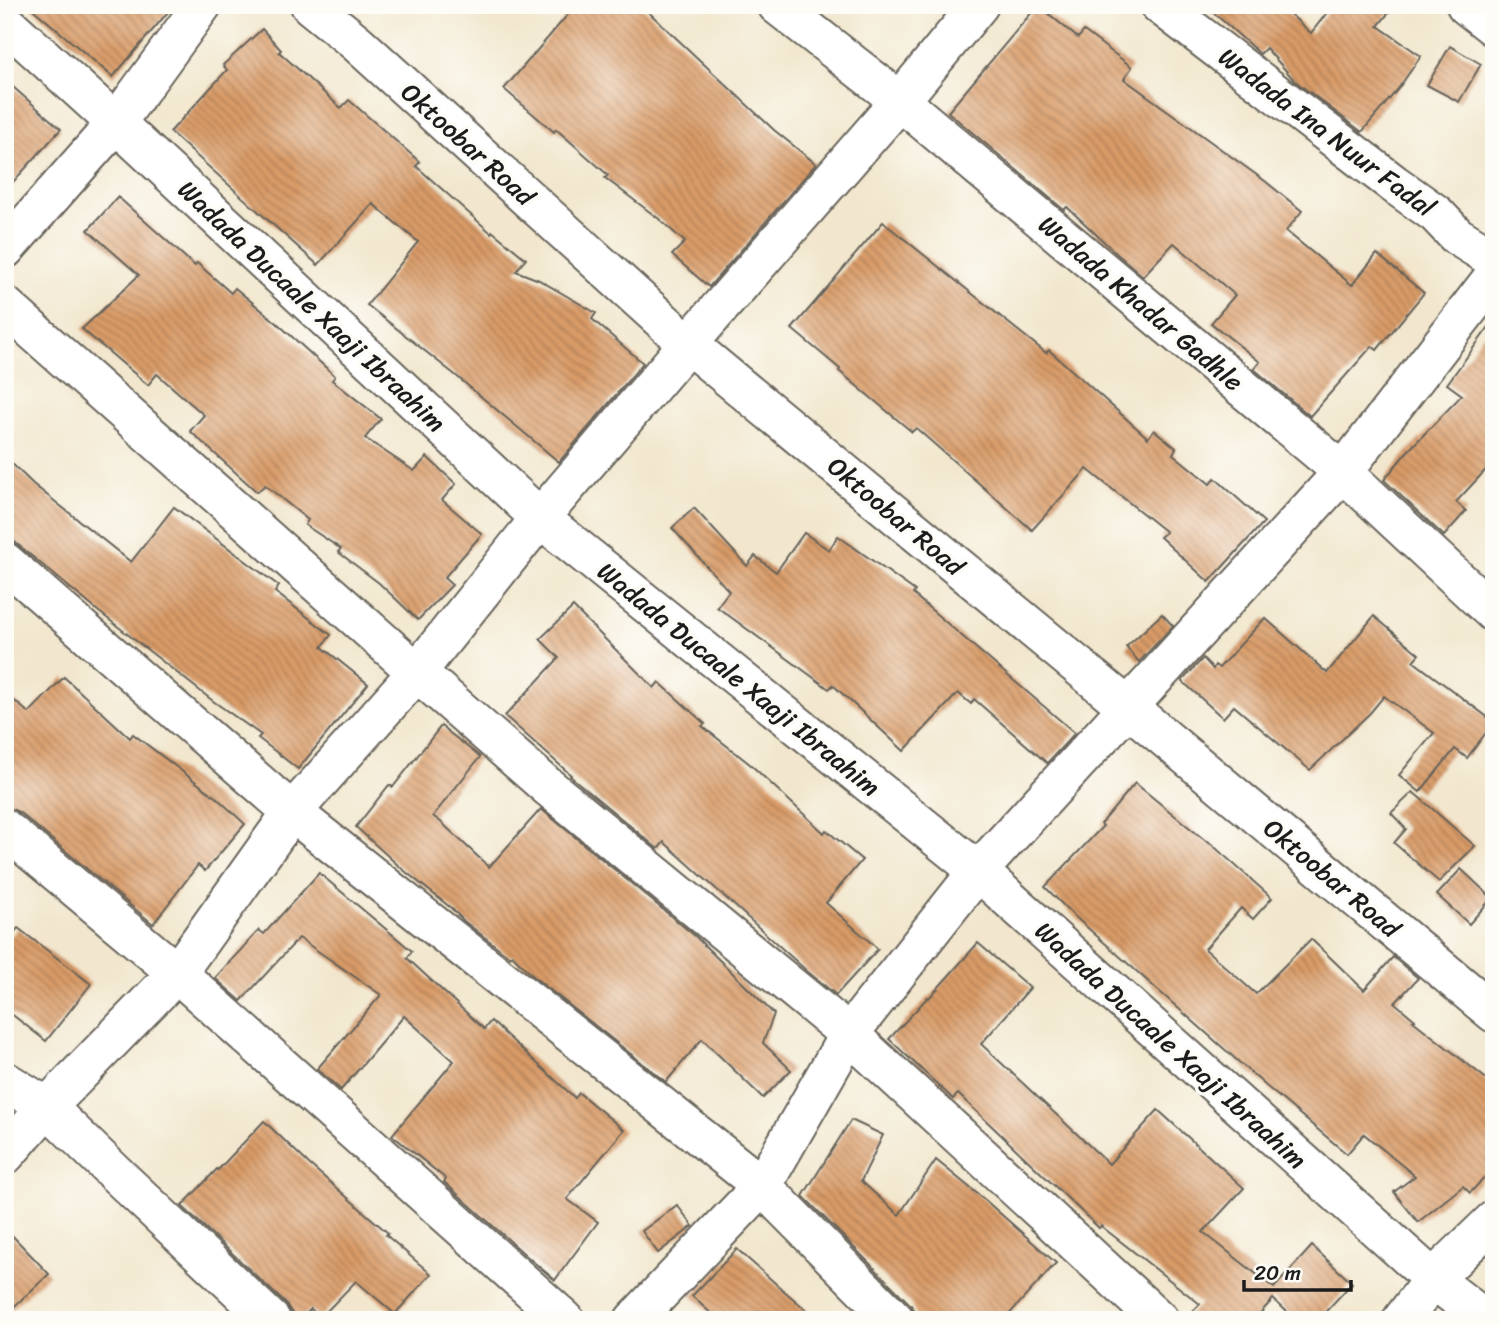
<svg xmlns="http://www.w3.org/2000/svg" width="1499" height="1325" viewBox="0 0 1499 1325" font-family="Sriracha,sans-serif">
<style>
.building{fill:url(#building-back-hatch)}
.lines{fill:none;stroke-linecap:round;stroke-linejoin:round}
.minor-casing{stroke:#67635a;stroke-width:42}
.minor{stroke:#fff;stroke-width:38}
.labels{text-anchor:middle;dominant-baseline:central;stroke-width:7;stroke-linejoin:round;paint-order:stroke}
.street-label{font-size:26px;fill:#1c1c1c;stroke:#fdfcf7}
</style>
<defs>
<pattern id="building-back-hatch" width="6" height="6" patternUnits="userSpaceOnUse" patternTransform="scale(1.75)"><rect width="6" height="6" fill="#d99b68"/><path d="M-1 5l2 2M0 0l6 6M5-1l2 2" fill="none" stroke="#af7e55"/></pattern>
</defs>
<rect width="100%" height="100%" fill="#fdfcf7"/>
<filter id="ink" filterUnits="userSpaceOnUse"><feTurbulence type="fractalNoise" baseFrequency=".0143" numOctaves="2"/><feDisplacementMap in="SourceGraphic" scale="14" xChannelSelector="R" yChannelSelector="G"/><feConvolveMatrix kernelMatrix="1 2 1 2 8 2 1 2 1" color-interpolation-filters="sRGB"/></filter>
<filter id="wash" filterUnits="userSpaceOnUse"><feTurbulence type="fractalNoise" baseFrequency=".00686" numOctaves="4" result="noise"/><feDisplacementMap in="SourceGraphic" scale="28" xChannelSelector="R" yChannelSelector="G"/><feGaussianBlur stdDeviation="1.57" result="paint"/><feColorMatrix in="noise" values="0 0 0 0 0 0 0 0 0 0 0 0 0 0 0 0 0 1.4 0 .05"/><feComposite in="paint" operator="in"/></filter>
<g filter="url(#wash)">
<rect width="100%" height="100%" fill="#f2e7ce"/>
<g id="blocks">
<g class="building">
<polygon points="28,5 174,5 113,77"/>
<polygon points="576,5 641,5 774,130 816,164 709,287 672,255 685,242 659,219 605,178 608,175 556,129 554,132 504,89"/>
<polygon points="1038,5 1078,38 1084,31 1132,67 1124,79 1265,181 1302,211 1286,231 1352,285 1377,254 1424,293 1377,350 1372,346 1310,416 1254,369 1260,362 1211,323 1235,295 1174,243 1143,276 1117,254 1067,207 1064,210 948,112"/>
<polygon points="1205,5 1280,5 1311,33 1333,5 1395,5 1378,26 1421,56 1398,89 1362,132 1295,81 1266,48 1260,54"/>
<polygon points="262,29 281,50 279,52 341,108 349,100 420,162 416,166 491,233 492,231 526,259 516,271 539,280 596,313 592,319 643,363 559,462 454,374 367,305 418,242 373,204 318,265 170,132 227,70 223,65"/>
<polygon points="1450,46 1481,64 1459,102 1427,85"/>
<polygon points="5,80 61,129 5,191"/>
<polygon points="118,197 195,266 197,263 231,293 235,288 277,323 335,376 332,380 381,419 365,438 414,471 427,457 456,484 442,500 482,534 444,578 452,585 418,620 379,583 338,552 341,549 305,525 308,520 265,485 257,492 190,431 204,415 157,374 148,385 82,329 139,275 88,230"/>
<polygon points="883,222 1046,353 1049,350 1148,438 1154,430 1176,448 1173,454 1210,484 1215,478 1264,522 1209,582 1160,537 1166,532 1087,469 1032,530 916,428 912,432 839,371 840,369 792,329"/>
<polygon points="1494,320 1494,461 1456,502 1466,511 1444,536 1384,480 1406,453 1462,395 1447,384"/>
<polygon points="5,457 33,484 131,562 174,507 279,586 275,592 331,635 322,647 368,684 298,769 258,738 261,735 213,701 98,611 5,534"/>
<polygon points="694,508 747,566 755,556 776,572 804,533 829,550 838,536 915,591 913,594 1075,733 1047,763 974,699 971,704 958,693 904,751 833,685 829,689 717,607 729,591 672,528"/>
<polygon points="573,607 654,688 659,682 705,724 702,726 751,765 824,833 826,830 862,860 826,903 878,949 836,995 808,972 664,842 658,849 570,776 571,775 505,716 559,658 540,639"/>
<polygon points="1162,614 1173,626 1139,662 1126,647"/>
<polygon points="1374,616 1419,654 1413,661 1494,722 1467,758 1455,749 1420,792 1399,775 1434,733 1384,696 1370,713 1310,770 1234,706 1223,718 1182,681 1203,658 1213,669 1215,665 1219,668 1265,618 1327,673"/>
<polygon points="64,677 130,738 133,734 217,798 245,824 205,871 198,865 153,924 19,812 9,808 5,808 5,693 29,713"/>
<polygon points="441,726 480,757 433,816 442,823 489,867 541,809 695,936 774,1014 763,1043 791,1070 763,1098 702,1039 666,1082 534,977 512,955 510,957 465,922 451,908 401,868 356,827 389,785 393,787"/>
<polygon points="1135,783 1207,842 1208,841 1272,898 1253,919 1241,908 1205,949 1256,994 1311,939 1364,990 1393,957 1418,978 1395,1003 1415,1020 1413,1021 1494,1085 1494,1167 1470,1193 1463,1186 1418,1222 1394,1192 1415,1176 1364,1134 1347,1154 1266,1086 1072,914 1045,887 1103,826 1101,824"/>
<polygon points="1413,792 1475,846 1439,882 1394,843 1406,829 1391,813"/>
<polygon points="1461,869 1492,898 1469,924 1437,895"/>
<polygon points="319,873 412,951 407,958 484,1029 491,1021 575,1098 579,1093 624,1130 567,1199 598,1222 555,1280 530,1259 444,1182 446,1179 392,1135 454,1061 404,1016 341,1090 317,1069 381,995 299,938 241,1001 215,978 259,930 264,934"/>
<polygon points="18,928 91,984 46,1041 5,1009 5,943"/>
<polygon points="978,943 1030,988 981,1044 1109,1164 1158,1110 1244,1188 1203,1232 1274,1288 1312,1246 1352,1283 1318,1320 1296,1320 1273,1299 1254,1320 1184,1320 1200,1304 1101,1226 1099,1228 958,1094 953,1099 889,1039 928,997 929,998"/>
<polygon points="851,1120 883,1135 861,1181 899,1215 936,1160 985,1200 1056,1263 1004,1320 919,1320 911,1305 803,1196"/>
<polygon points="264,1121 309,1164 388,1233 386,1235 431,1274 395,1314 356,1281 320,1318 311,1309 300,1320 292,1320 292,1313 286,1304 182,1206 217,1169 218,1170"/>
<polygon points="677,1205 693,1226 658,1253 642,1231"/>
<polygon points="5,1228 49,1274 5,1315"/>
<polygon points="737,1249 775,1283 818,1320 718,1320 692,1296"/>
</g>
</g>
</g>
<g filter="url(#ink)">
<use href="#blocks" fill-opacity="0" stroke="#67635a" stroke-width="2"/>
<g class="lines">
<defs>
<g id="minor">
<polyline points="310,5 357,43 688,344 1129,708 1494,1013"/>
<polyline points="777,5 900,101 1343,472 1494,613"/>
<polyline points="1160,5 1394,184 1436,214 1457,236 1494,259"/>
<polyline points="1466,5 1494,27"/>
<polyline points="5,22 116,123 540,518 978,871 1433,1279 1486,1320"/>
<polyline points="5,249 116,123 202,5"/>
<polyline points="5,306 417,672 547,786 849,1034 1159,1320"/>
<polyline points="5,562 292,812 762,1186 895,1320"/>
<polyline points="5,829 177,973 565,1320"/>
<polyline points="5,1081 47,1107 114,1172 271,1320"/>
<polyline points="5,1155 47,1107 177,973 292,812 417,672 540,518 688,344 900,101 979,5"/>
<polyline points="634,1320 762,1186 849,1034 978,871 1343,472 1494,276"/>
<polyline points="1402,1320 1433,1279 1494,1220"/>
</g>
</defs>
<use href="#minor" class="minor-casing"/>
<use href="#minor" class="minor"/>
</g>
</g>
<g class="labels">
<g class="street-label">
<text transform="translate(1327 132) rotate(37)">Wadada Ina Nuur Fadal</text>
<text transform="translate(468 144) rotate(42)">Oktoobar Road</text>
<text transform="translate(1141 303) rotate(40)">Wadada Khadar Gadhle</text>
<text transform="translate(312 306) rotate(43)">Wadada Ducaale Xaaji Ibraahim</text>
<text transform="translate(896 516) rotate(40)">Oktoobar Road</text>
<text transform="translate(739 679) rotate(39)">Wadada Ducaale Xaaji Ibraahim</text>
<text transform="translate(1332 878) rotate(40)">Oktoobar Road</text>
<text transform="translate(1171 1045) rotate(42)">Wadada Ducaale Xaaji Ibraahim</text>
</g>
</g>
<rect width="1499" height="1325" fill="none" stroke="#fdfcf7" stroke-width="28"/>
<path d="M1244 1280v10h107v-10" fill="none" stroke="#1c1c1c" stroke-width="3.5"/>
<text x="1254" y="1280" font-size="21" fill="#1c1c1c" stroke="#fdfcf7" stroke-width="5" paint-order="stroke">20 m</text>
</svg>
